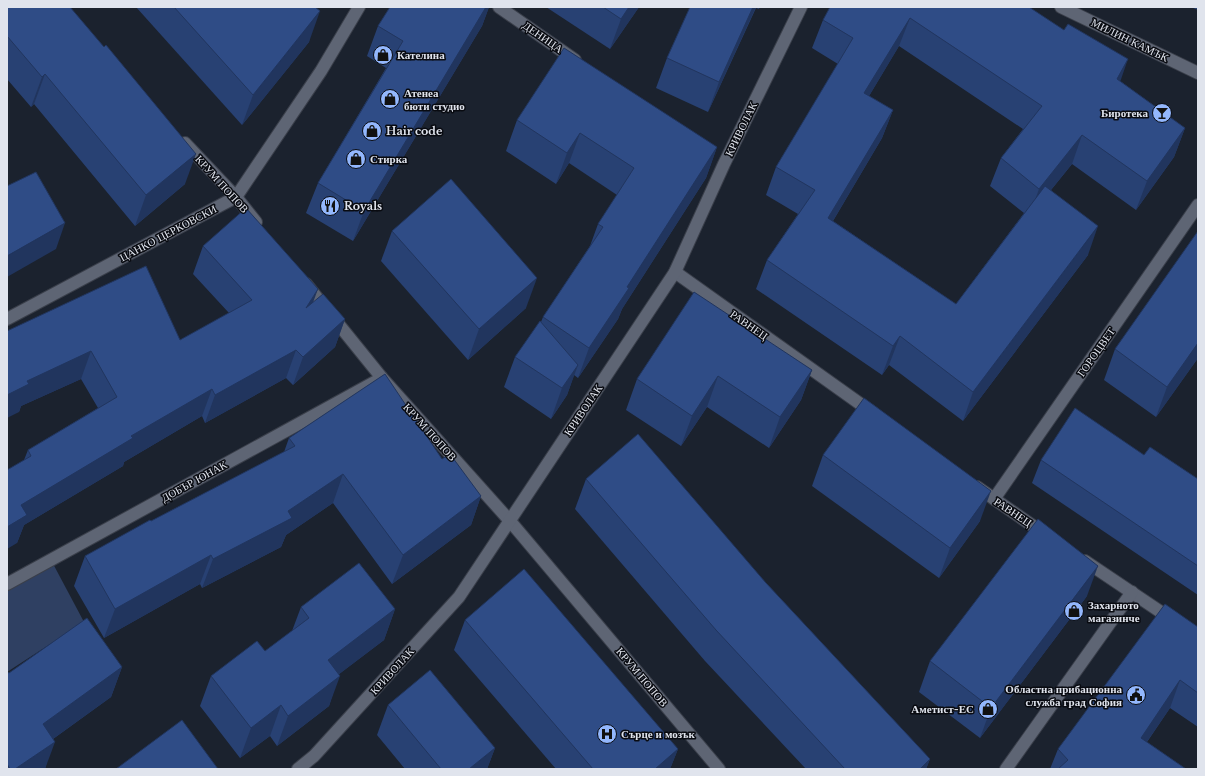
<svg xmlns="http://www.w3.org/2000/svg" width="1205" height="776" viewBox="0 0 1205 776" font-family="'Libre Baskerville',serif">
<style>
.green{fill:#2f4062}
.lines{fill:none;stroke-linecap:round;stroke-linejoin:round}
.minor-casing{stroke:#3a3f4a;stroke-width:14}
.minor{stroke:#5e6574;stroke-width:12}
.wall{fill:#284173;fill-rule:evenodd}
.shaded-wall{fill:#21355e}
.building{fill:#2f4c86;stroke:#21355e}
.labels{text-anchor:middle;dominant-baseline:central;stroke-width:3;stroke-linejoin:round;paint-order:stroke}
.street-label{font-size:11px;fill:#e0e4ed;stroke:#090b11}
.poi-label{font-size:11px;font-weight:bold;fill:#e0e4ed;stroke:#090b11;text-anchor:start}
</style>
<rect width="100%" height="100%" fill="#1b222e"/>
<polygon class="green" points="51,560 84,622 7,672 7,584"/>
<g class="lines">
<defs>
<g id="minor">
<polyline points="499,7 575,60"/>
<polyline points="1061,7 1198,73"/>
<polyline points="185,143 236,197 256,222"/>
<polyline points="675,272 873,413"/>
<polyline points="306,284 382,378 510,521 719,769"/>
<polyline points="7,319 236,197 321,71 359,7"/>
<polyline points="977,487 1046,535"/>
<polyline points="994,499 1198,205"/>
<polyline points="1085,561 1198,637"/>
<polyline points="7,584 382,378"/>
<polyline points="298,769 314,756 459,597 675,272 724,164 801,7"/>
<polyline points="1006,769 1132,592"/>
</g>
</defs>
<use href="#minor" class="minor-casing"/>
<use href="#minor" class="minor"/>
</g>
<g class="wall">
<polygon points="7,7 185,184 135,226 34,104 31,107 7,79"/>
<polygon points="136,7 315,7 309,42 242,125"/>
<polygon points="390,7 489,7 482,26 353,241 306,213 318,183 386,68 367,56 378,26"/>
<polygon points="546,7 639,7 610,49"/>
<polygon points="690,7 760,7 759,9 756,8 708,112 656,88 667,58"/>
<path d="M1029,7L1120,81L1185,128L1174,157L1136,210L1072,164L1051,190L1088,255L963,421L889,365L882,375L756,289L767,260L798,214L766,195L776,167L838,64L812,48L823,20ZM899,46L1023,129L1001,158L990,186L1024,213L956,304L833,221L882,138L893,110L869,96Z"/>
<polygon points="1191,7 1198,7 1198,10"/>
<polygon points="517,120 717,147 706,178 622,309 618,319 578,378 574,375 567,395 551,419 504,387 515,357 541,322 543,317 590,246 598,224 617,195 569,163 556,184 506,151"/>
<polygon points="392,231 526,308 468,360 381,261"/>
<polygon points="203,246 345,319 335,347 293,385 286,378 205,423 202,416 124,462 123,466 24,525 17,543 24,460 28,450 98,408 81,379 21,406 19,412 7,331 180,340 229,313 193,274"/>
<polygon points="1115,349 1198,358 1156,417 1104,380"/>
<polygon points="812,370 801,400 769,448 707,407 681,446 626,410 637,379"/>
<polygon points="289,438 442,459 481,496 471,525 392,584 333,503 286,535 281,547 202,588 200,584 104,638 74,586 85,556 151,521 284,452"/>
<polygon points="823,455 980,521 939,578 812,486"/>
<polygon points="1144,455 1198,479 1198,595 1032,483 1041,460"/>
<polygon points="586,479 766,583 930,759 926,769 806,769 705,661 575,509"/>
<polygon points="1087,596 980,738 919,692 930,661"/>
<polygon points="301,607 395,609 384,640 339,674 329,706 277,746 270,736 240,758 200,706 211,676 265,651 292,631"/>
<polygon points="465,620 678,749 670,769 556,769 454,650"/>
<polygon points="1198,627 1198,727 1170,708 1147,742 1186,769 1050,769 1058,749"/>
<polygon points="122,667 111,697 53,739 45,769 7,769 7,672 9,673"/>
<polygon points="388,705 495,748 487,769 405,769 377,735"/>
</g>
<g class="shaded-wall">
<polygon points="486,7 489,7 482,26 353,241 364,211"/>
<polygon points="629,7 639,7 610,49 621,19"/>
<polygon points="753,7 756,7 708,112 719,82"/>
<polygon points="320,11 309,42 242,125 253,95"/>
<polygon points="910,18 899,46 854,121 864,93"/>
<polygon points="1128,59 1118,88 1117,79"/>
<polygon points="45,74 34,104 31,107 42,77"/>
<polygon points="893,110 882,138 818,246 828,218"/>
<polygon points="1185,128 1174,157 1136,210 1147,181"/>
<polygon points="580,133 569,163 556,184 567,153"/>
<polygon points="1082,135 1072,164 1029,217 1039,189"/>
<polygon points="717,147 706,178 622,309 618,319 578,378 589,348 627,287"/>
<polygon points="196,154 185,184 135,226 146,195"/>
<polygon points="65,223 56,249 7,277 7,256"/>
<polygon points="1098,226 1088,255 963,421 973,392"/>
<polygon points="537,278 526,308 468,360 479,329"/>
<polygon points="318,289 308,316 306,308"/>
<polygon points="345,319 335,347 293,385 303,357"/>
<polygon points="900,336 889,365 882,375 893,346"/>
<polygon points="1198,343 1198,358 1156,417 1167,387"/>
<polygon points="296,350 286,378 205,423 215,395"/>
<polygon points="91,351 81,379 21,406 19,412 7,418 7,395 27,381"/>
<polygon points="578,365 567,395 551,419 562,388"/>
<polygon points="812,370 801,400 769,448 780,417"/>
<polygon points="718,376 707,407 681,446 692,416"/>
<polygon points="212,389 202,416 124,462 123,466 24,525 17,543 7,549 7,527 21,505 131,436"/>
<polygon points="343,474 333,503 286,535 281,547 202,588 213,559 288,511"/>
<polygon points="991,491 980,521 939,578 950,548"/>
<polygon points="481,496 471,525 392,584 403,555"/>
<polygon points="211,555 200,584 104,638 115,609"/>
<polygon points="1098,566 1087,596 980,738 991,708"/>
<polygon points="395,609 384,640 317,691 328,660"/>
<polygon points="122,667 111,697 32,754 43,724"/>
<polygon points="340,676 329,706 277,746 288,716"/>
<polygon points="1180,680 1170,708 1131,765 1141,738"/>
<polygon points="281,705 270,736 240,758 251,728"/>
<polygon points="55,742 45,769 15,769"/>
<polygon points="495,748 487,769 469,769"/>
<polygon points="678,749 670,769 655,769"/>
<polygon points="930,759 926,769 920,769"/>
</g>
<g class="building">
<polygon points="7,7 70,7 104,47 106,45 196,154 146,195 45,74 42,77 7,36"/>
<polygon points="174,7 315,7 320,11 253,95"/>
<polygon points="390,7 486,7 364,211 318,183 403,41 378,26"/>
<polygon points="603,7 629,7 621,19"/>
<polygon points="690,7 753,7 719,82 667,58"/>
<polygon points="830,7 1029,7 1064,30 1068,24 1128,59 1117,79 1185,128 1147,181 1082,135 1039,189 1001,158 1042,106 910,18 864,93 893,110 828,218 956,304 1045,186 1098,226 973,392 900,336 893,346 767,260 815,190 776,167 853,38 823,20"/>
<polygon points="564,48 717,147 627,287 629,288 589,348 543,317 603,227 598,224 634,168 580,133 567,153 517,120"/>
<polygon points="36,172 65,223 7,256 7,186"/>
<polygon points="451,179 537,278 479,329 392,231"/>
<polygon points="246,208 318,289 306,308 323,294 345,319 303,357 296,350 215,395 212,389 131,436 133,438 21,505 27,515 7,527 7,470 31,456 28,450 117,397 91,351 27,381 29,384 7,395 7,331 146,266 180,340 252,300 203,246"/>
<polygon points="1198,231 1198,343 1167,387 1115,349"/>
<polygon points="694,292 812,370 780,417 718,376 692,416 637,379"/>
<polygon points="540,321 578,365 562,388 515,357"/>
<polygon points="385,374 442,459 450,454 481,496 403,555 343,474 288,511 292,518 213,559 211,555 115,609 85,556 150,520 151,521 295,446 289,438"/>
<polygon points="864,398 991,491 950,548 823,455"/>
<polygon points="1075,408 1144,455 1150,447 1198,479 1198,566 1041,460"/>
<polygon points="638,434 766,583 930,759 920,769 845,769 716,630 586,479"/>
<polygon points="1038,519 1098,566 991,708 930,661"/>
<polygon points="359,563 395,609 328,660 340,676 288,716 281,705 251,728 211,676 257,641 265,651 309,618 301,607"/>
<polygon points="524,569 678,749 655,769 593,769 465,620"/>
<polygon points="1165,604 1198,627 1198,693 1180,680 1141,738 1186,769 1058,769 1068,760 1058,749"/>
<polygon points="87,618 122,667 43,724 55,742 15,769 10,769 7,764 7,672 9,673"/>
<polygon points="430,670 495,748 469,769 441,769 388,705"/>
<polygon points="182,720 218,769 116,769"/>
</g>
<defs>
<symbol id="shop-disc" viewBox="-11 -11 22 22"><circle r="9.5" fill="#93b7fd" stroke="#090b11"/><path d="M-5-2.5h2.3a2.7 3.5 0 0 1 5.4 0H5L5.5 6h-11ZM-1.5-2.5h3a1.5 2.3 0 0 0-3 0Z" fill="#111"/></symbol>
<symbol id="bar-disc" viewBox="-11 -11 22 22"><circle r="9.5" fill="#93b7fd" stroke="#090b11"/><path d="M-6-5H6L.8 .8V4.5H3.5V6h-7V4.5H-.8V.8Z" fill="#111"/></symbol>
<symbol id="restaurant-disc" viewBox="-11 -11 22 22"><circle r="9.5" fill="#93b7fd" stroke="#090b11"/><path d="M-5-6h1v4h1v-4h1v4h1v-4h1v5L-1.5 .5V6h-2V.5L-5-1ZM5-6V6H3V1.5H1.5Q1.5-4 5-6Z" fill="#111"/></symbol>
<symbol id="civic-disc" viewBox="-11 -11 22 22"><circle r="9.5" fill="#93b7fd" stroke="#090b11"/><path d="M-.6-6.5H3V-4.5H.6V-3L4-1V1h2V6H-6V1h2V-1L-.6-3ZM-1.2 2.5V6h2.4V2.5Z" fill="#111"/></symbol>
<symbol id="hospital-disc" viewBox="-11 -11 22 22"><circle r="9.5" fill="#93b7fd" stroke="#090b11"/><path d="M-5-5h3v3.5h4V-5h3V5h-3V1.5h-4V5h-3Z" fill="#111"/></symbol>
</defs>
<g fill-rule="evenodd">
<use href="#shop-disc" x="372" y="44" width="22" height="22"/>
<use href="#shop-disc" x="379" y="88" width="22" height="22"/>
<use href="#bar-disc" x="1151" y="102" width="22" height="22"/>
<use href="#shop-disc" x="361" y="120" width="22" height="22"/>
<use href="#shop-disc" x="345" y="148" width="22" height="22"/>
<use href="#restaurant-disc" x="319" y="195" width="22" height="22"/>
<use href="#shop-disc" x="1063" y="600" width="22" height="22"/>
<use href="#civic-disc" x="1125" y="684" width="22" height="22"/>
<use href="#shop-disc" x="977" y="698" width="22" height="22"/>
<use href="#hospital-disc" x="596" y="723" width="22" height="22"/>
</g>
<g class="labels">
<g class="street-label">
<text transform="translate(543 37) rotate(35)">ДЕНИЦА</text>
<text transform="translate(1130 40) rotate(26)">МИЛИН КАМЪК</text>
<text transform="translate(741 129) rotate(-64)">КРИВОЛАК</text>
<text transform="translate(222 184) rotate(48)">КРУМ ПОПОВ</text>
<text transform="translate(168 233) rotate(-28)">ЦАНКО ЦЕРКОВСКИ</text>
<text transform="translate(749 325) rotate(35)">РАВНЕЦ</text>
<text transform="translate(1096 352) rotate(-55)">ГОРОЦВЕТ</text>
<text transform="translate(583 410) rotate(-56)">КРИВОЛАК</text>
<text transform="translate(430 432) rotate(48)">КРУМ ПОПОВ</text>
<text transform="translate(194 481) rotate(-29)">ДОБЪР ЮНАК</text>
<text transform="translate(1013 512) rotate(34)">РАВНЕЦ</text>
<text transform="translate(392 671) rotate(-48)">КРИВОЛАК</text>
<text transform="translate(642 677) rotate(50)">КРУМ ПОПОВ</text>
</g>
<g class="poi-label">
<text x="397" y="55">Кателина</text>
<text x="404" y="93">Атенеа<tspan x="404" dy="13">бюти студио</tspan></text>
<text x="1148" y="113" text-anchor="end">Биротека</text>
<text x="386" y="131">Hair code</text>
<text x="370" y="159">Стирка</text>
<text x="344" y="206">Royals</text>
<text x="1088" y="605">Захарното<tspan x="1088" dy="13">магазинче</tspan></text>
<text x="1122" y="689" text-anchor="end">Областна прибационна<tspan x="1122" dy="13">служба град София</tspan></text>
<text x="974" y="709" text-anchor="end">Аметист-ЕС</text>
<text x="621" y="734">Сърце и мозък</text>
</g>
</g>
<rect width="1205" height="776" fill="none" stroke="#e0e4ed" stroke-width="16"/>
</svg>
